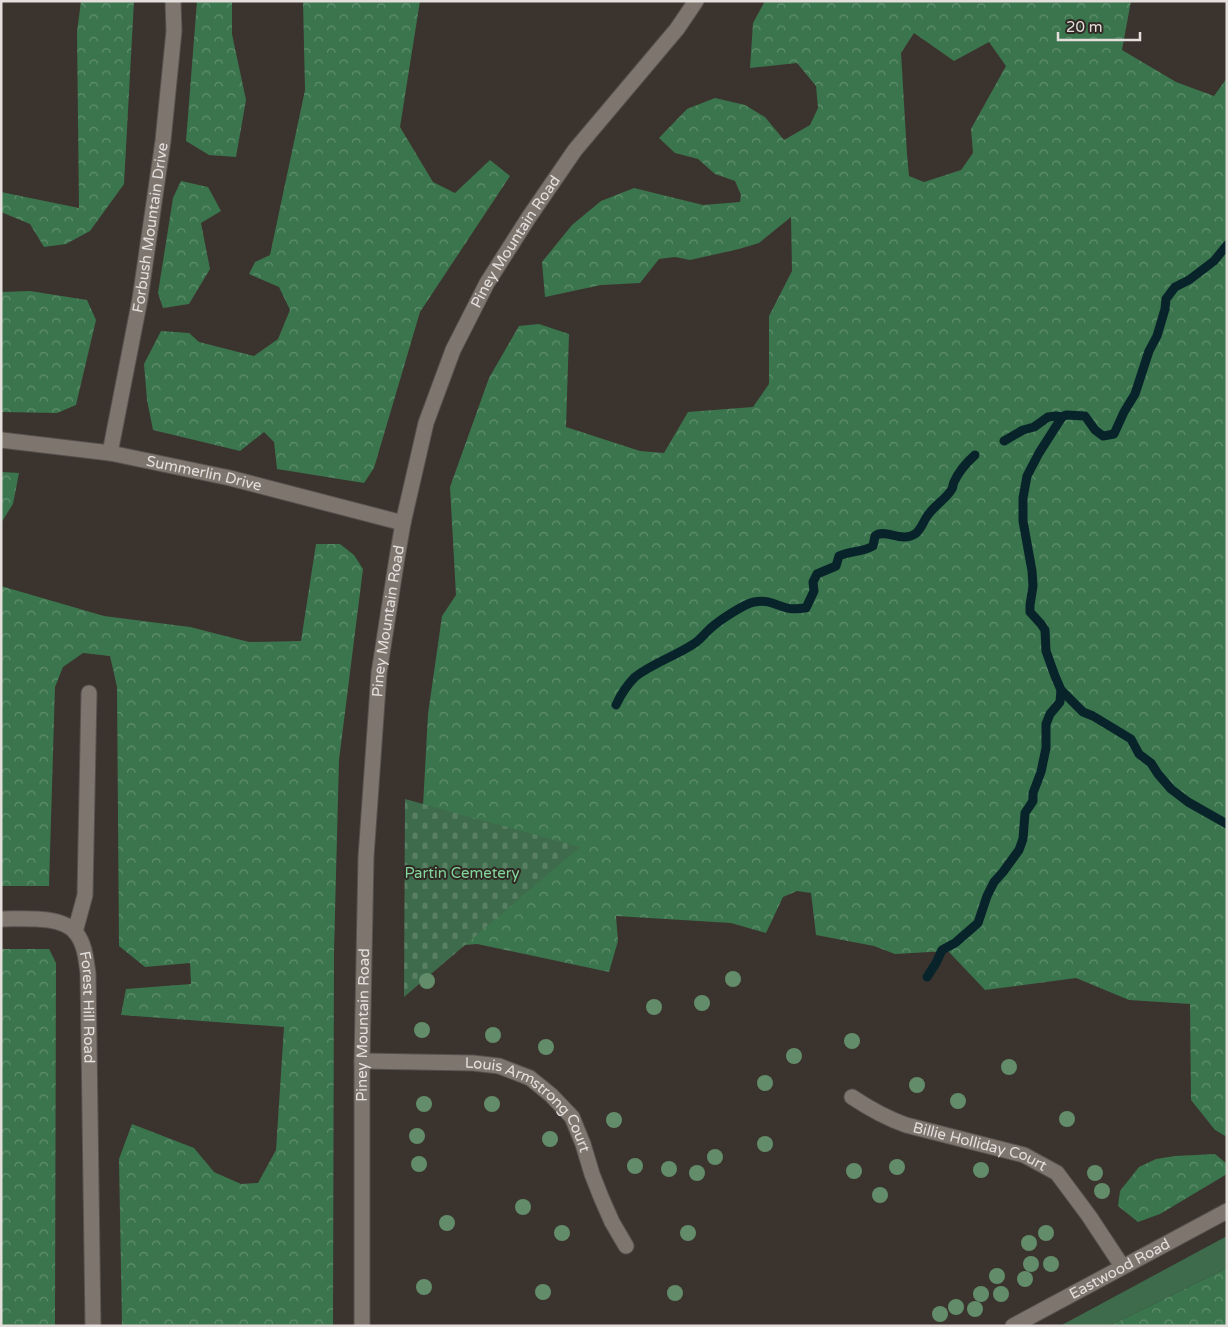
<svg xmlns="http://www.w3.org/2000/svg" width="1228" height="1327" viewBox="0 0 1228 1327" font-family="'Varela Round',sans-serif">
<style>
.grass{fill:#3e6b4b}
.forest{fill:url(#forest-crowns);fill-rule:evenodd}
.cemetery{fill:url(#cemetery-stones)}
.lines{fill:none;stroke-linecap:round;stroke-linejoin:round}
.stream{stroke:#08242a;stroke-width:9}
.minor-casing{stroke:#58514d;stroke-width:17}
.minor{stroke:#7e756f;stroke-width:15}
.tree{fill:#638d6a}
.labels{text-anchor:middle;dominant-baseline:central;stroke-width:4;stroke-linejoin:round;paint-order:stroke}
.street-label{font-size:15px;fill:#e4dfdc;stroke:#302924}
.park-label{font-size:15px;fill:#83d69b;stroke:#302924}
</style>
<defs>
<pattern id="forest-crowns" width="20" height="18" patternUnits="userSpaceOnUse" patternTransform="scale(1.25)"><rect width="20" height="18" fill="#3b754d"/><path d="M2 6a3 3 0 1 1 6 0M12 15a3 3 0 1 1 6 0" fill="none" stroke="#618f6e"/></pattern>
<pattern id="cemetery-stones" width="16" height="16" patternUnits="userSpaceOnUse" patternTransform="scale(1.25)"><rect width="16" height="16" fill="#3e6b4b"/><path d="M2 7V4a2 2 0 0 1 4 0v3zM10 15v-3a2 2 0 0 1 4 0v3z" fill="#5a8064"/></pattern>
</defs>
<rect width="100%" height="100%" fill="#3b332e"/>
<polygon class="grass" points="1227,1236 1227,1268 1109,1326 1060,1326"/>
<g class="forest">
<polygon points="81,1 134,1 124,184 90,231 66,244 44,247 30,224 1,212 1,192 79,208 77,32"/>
<polygon points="197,1 232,1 232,34 246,100 236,157 209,155 186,141"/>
<polygon points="303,1 420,1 400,127 433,182 455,193 490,160 510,176 420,312 374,468 364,483 277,469 274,442 264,432 240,451 153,430 147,400 144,364 161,331 189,333 199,342 254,356 278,339 290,310 279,287 249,274 255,262 270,255 305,90"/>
<path d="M765,1H1131L1122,50L1176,82L1214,96L1227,78V1137L1215,1130L1191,1100L1190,1004L1129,1000L1076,978L985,990L948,951L895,954L874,946L816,935L811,893L797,891L783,897L766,933L731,923L616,916L618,941L609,972L477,944L429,948L421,843L428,714L442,616L456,595L450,487L489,378L519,326L539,324L569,334L566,427L640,451L664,453L688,412L753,407L769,384V316L792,271L791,217L759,243L739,249L690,260L675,257L659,259L640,283L601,285L545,297L542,262L572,225L601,201L634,188L703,205L740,202L741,195L735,181L715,174L698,159L675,153L659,138L687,109L715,98L745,105L765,117L784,140L810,125L818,108L816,86L797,63L750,68L753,23ZM914,33L954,61L989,42L1006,66L971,129L973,153L961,170L924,182L909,176L907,154L901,53Z"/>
<polygon points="181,181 208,187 221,211 201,223 210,269 189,304 163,308 158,293 173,198"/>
<polygon points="30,291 87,300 96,320 76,405 57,413 1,412 1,292"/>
<polygon points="1,472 19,473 13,504 1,523"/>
<polygon points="316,544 340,544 354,555 363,569 339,760 334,952 333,1326 122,1326 119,1159 132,1124 194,1148 214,1172 241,1184 258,1183 276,1150 284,1027 121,1015 126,989 191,984 190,963 145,967 119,946 117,687 110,656 83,653 63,667 55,687 49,886 1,886 1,586 104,616 190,627 249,642 301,641"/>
<polygon points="1,949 49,949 56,963 55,1326 1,1326"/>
<polygon points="1215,1154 1227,1164 1227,1174 1160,1214 1138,1222 1118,1206 1120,1191 1139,1167 1156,1159 1175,1156"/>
<polygon points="1227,1268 1227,1326 1109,1326"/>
</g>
<polygon class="cemetery" points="405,799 580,847 404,997"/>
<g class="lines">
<g class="stream">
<polyline points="1062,417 1039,453 1027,476 1023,498 1023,521 1032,571 1033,586 1030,605 1030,612 1041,624 1045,630 1046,651 1055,676 1061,690 1083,712 1093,716 1131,739 1139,754 1151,763 1158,774 1171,789 1188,802 1227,824"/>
<polyline points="1004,441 1023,430 1034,427 1048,417 1056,416 1062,417 1066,415 1085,416 1095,430 1103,436 1114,434 1124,412 1135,394 1149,351 1157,336 1165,309 1166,299 1175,287 1189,280 1214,261 1227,245"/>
<path d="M616,705C621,694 626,686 635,677C653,663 676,656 695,643C701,639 706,632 712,627C720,620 744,604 754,602C768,599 775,605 787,608C793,610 800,608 806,608L814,591L813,582L817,574L836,566L839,556C850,551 863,552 873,546L875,536C885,528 901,543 915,534C921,530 924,520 928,515C935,505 946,499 952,489C953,487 953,484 954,482C959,471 967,462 975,455"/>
<polyline points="927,977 936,963 942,950 955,943 978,923 987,896 994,882 1003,872 1019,850 1023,839 1025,813 1033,801 1033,793 1041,772 1046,748 1046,724 1050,714 1060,702 1061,690"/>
</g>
<defs>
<g id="minor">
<path id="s1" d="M1,440L110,453L230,478L403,523"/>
<path id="s2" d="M110,453L140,299L163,141L174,31L173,1"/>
<path id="s3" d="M1,919C22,919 62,915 76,933C85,944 86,960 88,973L93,1326"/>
<polyline points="75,932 85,895 89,693"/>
<path id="s4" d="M362,1061L473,1063L499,1066L530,1078L551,1095L572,1117L583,1144L592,1174L601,1197L612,1222L626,1246"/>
<path id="s5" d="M852,1097C870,1109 886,1118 906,1125L1024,1155L1057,1173L1089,1216L1122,1266"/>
<path id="s6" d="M362,1326V1061L366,857L379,673L397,558L403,523L426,423L453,350L487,283L529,217L575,150L677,29L696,1"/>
<path id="s7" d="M1013,1326L1227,1211"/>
</g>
</defs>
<use href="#minor" class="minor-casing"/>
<use href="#minor" class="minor"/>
</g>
<g class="tree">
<circle cx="733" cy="979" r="8"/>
<circle cx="427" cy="981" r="8"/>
<circle cx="702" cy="1003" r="8"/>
<circle cx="654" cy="1007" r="8"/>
<circle cx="422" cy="1030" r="8"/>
<circle cx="493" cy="1035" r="8"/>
<circle cx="852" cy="1041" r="8"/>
<circle cx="546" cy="1047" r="8"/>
<circle cx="794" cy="1056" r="8"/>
<circle cx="1009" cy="1067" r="8"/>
<circle cx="765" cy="1083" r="8"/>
<circle cx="917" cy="1085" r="8"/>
<circle cx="958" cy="1101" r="8"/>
<circle cx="424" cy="1104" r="8"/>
<circle cx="492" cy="1104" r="8"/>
<circle cx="1067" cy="1119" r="8"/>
<circle cx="614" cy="1120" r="8"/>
<circle cx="417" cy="1136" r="8"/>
<circle cx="550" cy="1139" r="8"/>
<circle cx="765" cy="1144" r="8"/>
<circle cx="715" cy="1157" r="8"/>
<circle cx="419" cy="1164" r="8"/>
<circle cx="635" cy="1166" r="8"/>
<circle cx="897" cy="1167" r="8"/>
<circle cx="669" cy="1169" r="8"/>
<circle cx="981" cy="1170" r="8"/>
<circle cx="854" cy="1171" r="8"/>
<circle cx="697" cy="1173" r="8"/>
<circle cx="1095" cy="1173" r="8"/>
<circle cx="1102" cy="1191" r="8"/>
<circle cx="880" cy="1195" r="8"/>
<circle cx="523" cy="1207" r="8"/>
<circle cx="447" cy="1223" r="8"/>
<circle cx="562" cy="1233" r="8"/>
<circle cx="688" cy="1233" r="8"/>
<circle cx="1046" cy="1233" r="8"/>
<circle cx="1029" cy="1243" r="8"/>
<circle cx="1031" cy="1264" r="8"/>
<circle cx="1051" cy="1264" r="8"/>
<circle cx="997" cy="1276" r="8"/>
<circle cx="1025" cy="1279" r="8"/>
<circle cx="424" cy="1287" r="8"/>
<circle cx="543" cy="1292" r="8"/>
<circle cx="675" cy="1293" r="8"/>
<circle cx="981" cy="1294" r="8"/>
<circle cx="1001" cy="1294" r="8"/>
<circle cx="956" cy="1307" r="8"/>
<circle cx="975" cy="1309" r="8"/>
<circle cx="940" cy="1314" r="8"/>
</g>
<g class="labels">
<g class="street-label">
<text stroke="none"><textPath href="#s2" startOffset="229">Forbush Mountain Drive</textPath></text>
<text stroke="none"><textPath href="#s6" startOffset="1111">Piney Mountain Road</textPath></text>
<text stroke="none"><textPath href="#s1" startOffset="206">Summerlin Drive</textPath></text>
<text stroke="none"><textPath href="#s6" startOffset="706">Piney Mountain Road</textPath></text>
<text stroke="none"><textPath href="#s3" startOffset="155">Forest Hill Road</textPath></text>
<text stroke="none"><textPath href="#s6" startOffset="301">Piney Mountain Road</textPath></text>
<text stroke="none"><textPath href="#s4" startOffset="184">Louis Armstrong Court</textPath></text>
<text stroke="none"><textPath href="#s5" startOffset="138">Billie Holliday Court</textPath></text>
<text stroke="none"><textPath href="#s7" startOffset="121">Eastwood Road</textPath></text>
</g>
<g class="park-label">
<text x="462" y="873">Partin Cemetery</text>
</g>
</g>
<rect width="1228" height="1327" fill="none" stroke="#e4dfdc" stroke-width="5"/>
<path d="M1058 32v8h82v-8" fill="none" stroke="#e4dfdc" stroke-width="2.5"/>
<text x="1066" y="32" font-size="15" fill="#e4dfdc" stroke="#302924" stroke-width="4" paint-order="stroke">20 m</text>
</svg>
